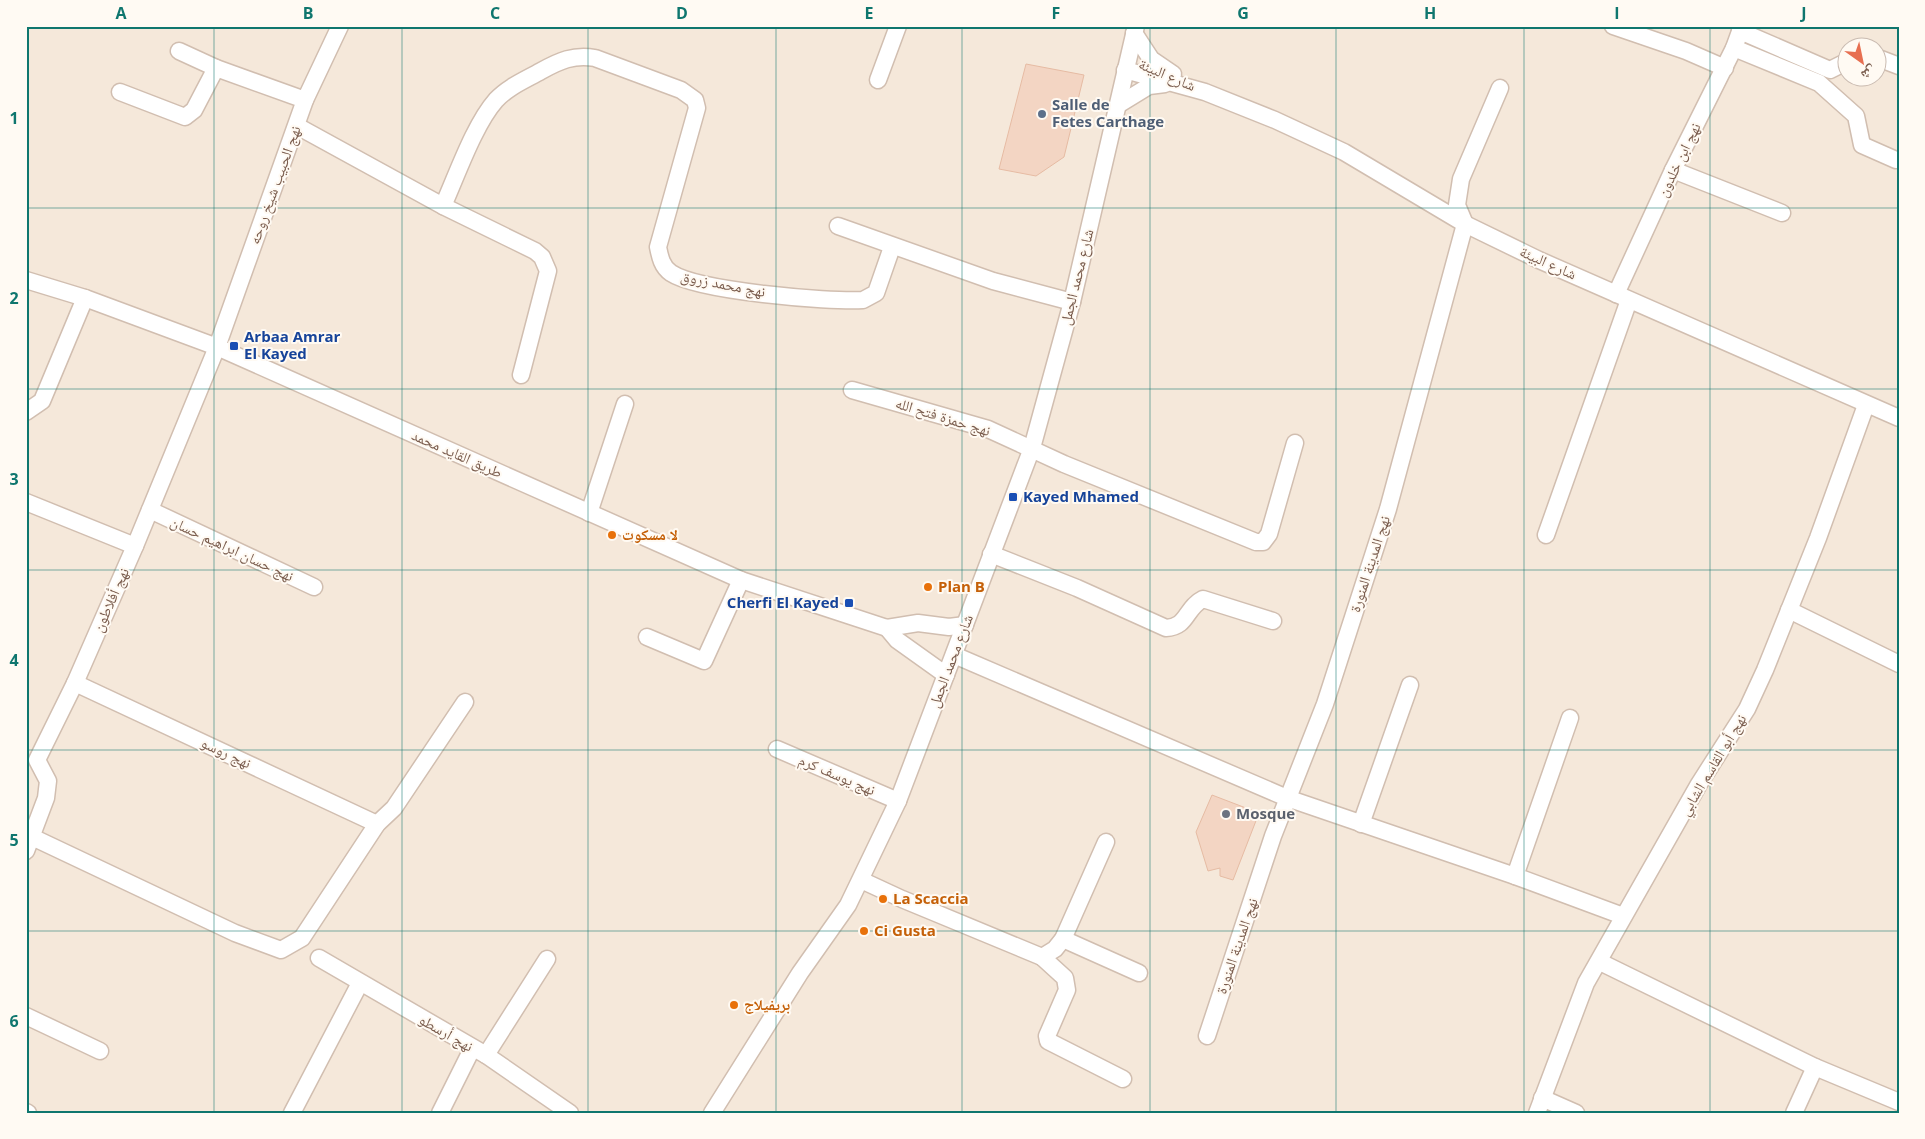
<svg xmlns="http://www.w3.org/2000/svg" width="1925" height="1139" viewBox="0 0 1925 1139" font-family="'Open Sans','Noto Naskh Arabic',sans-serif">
	<rect width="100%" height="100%" fill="#fdf6ec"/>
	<path fill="#f5e8da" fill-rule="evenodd" d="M26 26H1899V1113H26ZM1848 48H1878V78H1848Z"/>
	<g fill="#f3d5c3" stroke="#e6bba3">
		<polygon points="1026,64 1084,75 1064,157 1036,176 999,169"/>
		<polygon points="1212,795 1259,813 1233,880 1220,876 1220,868 1208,871 1196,832"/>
	</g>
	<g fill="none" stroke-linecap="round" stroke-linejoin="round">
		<defs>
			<g id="minor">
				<polyline points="1613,26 1686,51 1725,68"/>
				<polyline points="1740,31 1830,70 1848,61"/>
				<polyline points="1134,33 1151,59 1173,74"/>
				<polyline points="1734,48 1819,83 1856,116 1862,145 1896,160"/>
				<polyline points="179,51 216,68 305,100"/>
				<polyline points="1878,58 1899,66"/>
				<polyline points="1125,70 1205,92 1275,120 1344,152 1465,224 1539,260 1899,418"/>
				<polyline points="878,80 898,26"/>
				<polyline points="120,92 185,117 194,110 216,68"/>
				<polyline points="1118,105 1149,86 1165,84"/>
				<polyline points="297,126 443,206 535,251 542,257 548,271 521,375"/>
				<polyline points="1673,170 1782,213"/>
				<path d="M443 206C457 175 474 125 496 100 508 87 525 80 541 71 559 61 574 54 595 58L681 90 695 100 697 108 658 247C660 257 662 267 671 273 698 291 827 302 863 300L876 293 892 247"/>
				<polyline points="838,226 993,281 1072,302"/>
				<polyline points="26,280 85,298 217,347 741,580 887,628 918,623 949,627 965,625"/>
				<polyline points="1616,294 1673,170 1734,48 1742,26"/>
				<polyline points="852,390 988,429 1064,464 1256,542 1263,542 1269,534 1295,443"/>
				<polyline points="26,412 42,401 85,298"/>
				<polyline points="26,502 135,546"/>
				<polyline points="150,510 314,587"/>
				<polyline points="589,513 625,404"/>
				<polyline points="1546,535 1629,300"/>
				<path d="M991 554 1077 588 1166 628C1188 627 1185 608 1203 599L1273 621"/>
				<polyline points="1789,610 1899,664"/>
				<polyline points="887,628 897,640 946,675"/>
				<polyline points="647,637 704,661 741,580"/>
				<polyline points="954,655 1287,798 1515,876 1623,916"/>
				<polyline points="75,683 377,824"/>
				<polyline points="777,749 898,801"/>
				<polyline points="1361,824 1410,685"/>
				<polyline points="32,837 235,933 281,950 302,938 377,824 394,808 465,702"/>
				<polyline points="26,851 46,798 48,781 37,760 75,683 135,546 217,347 305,100 340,26"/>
				<polyline points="1515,876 1570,718"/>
				<polyline points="861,880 902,899 1042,957 1055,949 1063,939 1106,842"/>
				<polyline points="1063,939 1139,973"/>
				<polyline points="1042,957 1065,978 1067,990 1047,1036 1048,1041 1123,1079"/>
				<polyline points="319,958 486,1055 570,1113"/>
				<polyline points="1600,962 1815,1067 1899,1102"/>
				<polyline points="26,1016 100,1051"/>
				<polyline points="1207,1036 1273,836 1325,704 1388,509 1465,224 1457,205 1461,179 1500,88"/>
				<polyline points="486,1055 547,959"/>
				<polyline points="1542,1098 1576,1113"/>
				<polyline points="26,1112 28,1113"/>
				<polyline points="292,1113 360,983"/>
				<polyline points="440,1113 472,1049"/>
				<polyline points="712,1113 800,973 848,905 898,801 1032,448 1072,302 1136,26"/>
				<polyline points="1537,1113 1586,983 1699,784 1747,709 1765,670 1818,538 1866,405"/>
				<polyline points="1794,1113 1815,1067"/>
			</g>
		</defs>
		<use href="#minor" stroke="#d1beb0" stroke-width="19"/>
		<use href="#minor" stroke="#fff" stroke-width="16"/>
	</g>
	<path fill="none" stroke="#0f766e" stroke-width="1" stroke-opacity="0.55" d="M214 26V1113M402 26V1113M588 26V1113M776 26V1113M962 26V1113M1150 26V1113M1336 26V1113M1524 26V1113M1710 26V1113M26 208H1899M26 389H1899M26 570H1899M26 750H1899M26 931H1899"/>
	<circle fill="#5c6f8a" stroke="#fffaf3" stroke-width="2" cx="1042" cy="114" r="5"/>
	<g fill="#1a4fb4" stroke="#fffaf3" stroke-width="2">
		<rect x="229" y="341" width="10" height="10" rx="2.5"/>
		<rect x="1008" y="492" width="10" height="10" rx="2.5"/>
		<rect x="844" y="598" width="10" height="10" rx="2.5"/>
	</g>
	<g fill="#e8710a" stroke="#fffaf3" stroke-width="2">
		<circle cx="612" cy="535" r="5"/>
		<circle cx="928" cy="587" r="5"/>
		<circle cx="883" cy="899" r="5"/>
		<circle cx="864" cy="931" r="5"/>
		<circle cx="734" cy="1005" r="5"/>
	</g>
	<circle fill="#6b7280" stroke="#fffaf3" stroke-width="2" cx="1226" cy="814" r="5"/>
	<g text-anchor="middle" stroke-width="4" stroke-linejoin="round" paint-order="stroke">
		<g font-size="15" fill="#7a5c4d" stroke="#fffaf3">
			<text transform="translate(1167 75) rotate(23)" y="5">شارع البيئة</text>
			<text transform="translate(1679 160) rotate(-64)" y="5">نهج ابن خلدون</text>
			<text transform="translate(275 185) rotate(-70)" y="5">نهج الحبيب شيخ روحه</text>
			<text transform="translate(1548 263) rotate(24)" y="5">شارع البيئة</text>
			<text transform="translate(1077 277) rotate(-76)" y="5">شارع محمد الجمل</text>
			<text transform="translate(723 284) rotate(11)" y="5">نهج محمد زروق</text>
			<text transform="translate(943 417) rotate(17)" y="5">نهج حمزة فتح الله</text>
			<text transform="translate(457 454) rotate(24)" y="5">طريق القايد محمد</text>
			<text transform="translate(232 549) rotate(25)" y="5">نهج حسان ابراهيم حسان</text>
			<text transform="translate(1370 564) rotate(-72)" y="5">نهج المدينة المنورة</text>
			<text transform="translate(111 600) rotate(-66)" y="5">نهج أفلاطون</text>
			<text transform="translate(951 661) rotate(-69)" y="5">شارع محمد الجمل</text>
			<text transform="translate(226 753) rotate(25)" y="5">نهج روسو</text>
			<text transform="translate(1713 765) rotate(-59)" y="5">نهج أبو القاسم الشابي</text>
			<text transform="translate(837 775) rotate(23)" y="5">نهج يوسف كرم</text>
			<text transform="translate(1237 946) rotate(-71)" y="5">نهج المدينة المنورة</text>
			<text transform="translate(446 1033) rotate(30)" y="5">نهج أرسطو</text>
		</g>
		<g font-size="15" font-weight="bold" fill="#4e5e75" stroke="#fffaf3" text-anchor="start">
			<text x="1052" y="110">Salle de<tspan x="1052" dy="17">Fetes Carthage</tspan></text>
		</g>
		<g font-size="15" font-weight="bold" fill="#164399" stroke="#fffaf3" text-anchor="start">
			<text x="244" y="342">Arbaa Amrar<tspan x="244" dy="17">El Kayed</tspan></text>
			<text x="1023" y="502">Kayed Mhamed</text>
			<text x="839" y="608" text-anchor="end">Cherfi El Kayed</text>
		</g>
		<g font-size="15" font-weight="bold" fill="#c56008" stroke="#fffaf3" text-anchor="start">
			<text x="622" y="540">لا مسكوت</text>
			<text x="938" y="592">Plan B</text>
			<text x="893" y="904">La Scaccia</text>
			<text x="874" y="936">Ci Gusta</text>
			<text x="744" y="1010">بريفيلاج</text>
		</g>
		<g font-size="15" font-weight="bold" fill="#5b616d" stroke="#fffaf3" text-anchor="start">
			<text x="1236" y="819">Mosque</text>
		</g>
	</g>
	<rect width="1925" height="1139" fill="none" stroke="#fffaf3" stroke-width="55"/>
	<g transform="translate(1862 62) rotate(147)"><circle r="24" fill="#fffaf3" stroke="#cabbb1"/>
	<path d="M0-4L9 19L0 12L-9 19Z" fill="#e76f51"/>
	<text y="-8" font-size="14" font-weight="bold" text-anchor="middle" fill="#7a5c4d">ش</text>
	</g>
	<rect x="28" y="28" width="1870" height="1084" fill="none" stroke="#0f766e" stroke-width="2"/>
	<g font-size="16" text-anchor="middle" font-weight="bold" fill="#0f766e">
		<text x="121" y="19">A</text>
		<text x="308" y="19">B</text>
		<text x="495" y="19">C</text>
		<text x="682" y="19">D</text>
		<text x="869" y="19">E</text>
		<text x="1056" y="19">F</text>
		<text x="1243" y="19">G</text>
		<text x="1430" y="19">H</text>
		<text x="1617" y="19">I</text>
		<text x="1804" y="19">J</text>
		<text x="14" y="124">1</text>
		<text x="14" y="304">2</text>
		<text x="14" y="485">3</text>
		<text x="14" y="666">4</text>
		<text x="14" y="846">5</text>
		<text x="14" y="1027">6</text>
	</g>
</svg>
